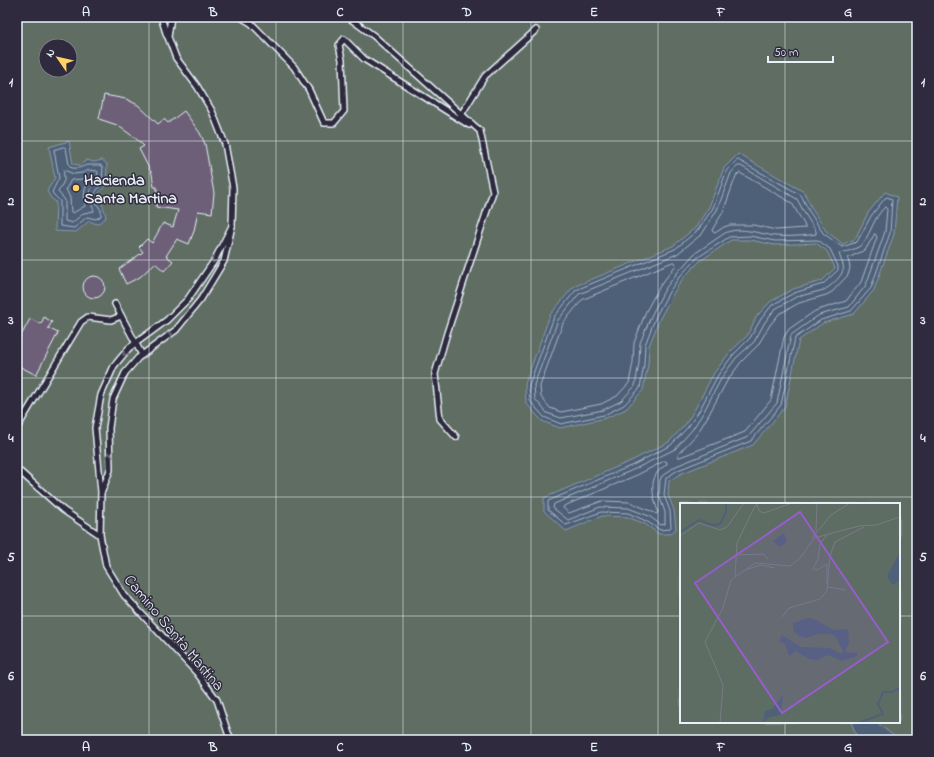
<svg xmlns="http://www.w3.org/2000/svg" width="934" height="757" viewBox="0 0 934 757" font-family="'Indie Flower',sans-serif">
	<rect width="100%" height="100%" fill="#2f2a3d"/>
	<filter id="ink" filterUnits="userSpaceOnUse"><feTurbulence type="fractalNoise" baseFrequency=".025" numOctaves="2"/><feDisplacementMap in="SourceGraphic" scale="8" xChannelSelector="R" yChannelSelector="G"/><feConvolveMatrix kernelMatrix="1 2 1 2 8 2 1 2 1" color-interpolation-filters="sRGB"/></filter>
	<g filter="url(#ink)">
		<path fill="#5e6d63" stroke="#a3afae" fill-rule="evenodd" d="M17 17H917V740H17ZM46 46H70V70H46ZM681 504H899V722H681Z"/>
		<g fill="#4e6178" stroke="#8c9bab">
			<path d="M69 141 73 164 80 165 87 160 94 162 102 160 107 164 106 185 99 193C100 204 105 207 106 218L97 224 89 221 76 232 55 231 56 202 51 198 47 191 55 178 49 147Z"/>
			<polygon points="738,154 804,192 812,209 826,231 843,244 855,239 868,213 885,192 897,197 894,234 874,290 854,314 823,323 799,340 785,407 753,445 680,474 669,481 668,495 674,510 676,529 670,534 659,534 645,524 628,517 602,516 566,531 544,511 544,498 631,461 669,442 685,425 695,409 714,373 730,352 747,336 757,316 770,302 793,289 822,281 835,268 827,251 816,243 775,245 750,240 731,240 700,261 683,278 673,294 660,318 649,346 648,364 643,390 626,409 606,418 560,428 542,421 526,403 525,384 550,315 573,287 673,246 696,227 709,207 724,168"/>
			<polygon points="851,722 876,722 899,740 858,740"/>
		</g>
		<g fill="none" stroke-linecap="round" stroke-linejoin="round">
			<g stroke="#aab7c5" stroke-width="1">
				<path d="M64 147 66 148 69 165 72 168C82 169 83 165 89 165 94 165 96 165 100 165L103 167 102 183 95 193 96 203 101 210V216L96 219 87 217 74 228 60 226V201L54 195 52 192 59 178 54 150Z"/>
				<polygon points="738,160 801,195 809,211 823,233 842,247 857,242 871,216 885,198 887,197 892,199 890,233 871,288 851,311 821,320 795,338 781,405 751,441 678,470 666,478 664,495 670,511 671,527 669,529 660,530 646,521 628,513 601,512 566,525 548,510 548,501 633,465 671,445 688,427 699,411 718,375 733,355 750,338 761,319 772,305 794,293 823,284 838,270 838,266 830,249 818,240 775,241 750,236 729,237 697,258 680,276 669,292 656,316 645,345 644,364 640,388 624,405 604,415 561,424 544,417 530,401 529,385 554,317 576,290 675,249 698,230 713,208 727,170"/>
				<path d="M738 166H741L797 199 805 214 816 231V234C806 236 786 237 775 236 760 234 740 226 725 233L694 254 677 273 665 289 652 314 640 343 639 363 635 386 621 401 603 410 561 418 547 413 535 399 534 385 558 320 579 294 677 254 702 234 717 210 731 173Z"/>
				<path d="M64 170 74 174 82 173 89 170 97 171 98 172C97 184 94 181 91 189 88 197 92 205 94 211L84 213 72 223 65 221V200L58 192 64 181Z"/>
				<polygon points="740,173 792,203 805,226 805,228 776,230 753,225 730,225 724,227 715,233 713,232 712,230 723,212 736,176"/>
				<path d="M88 178 90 180C83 189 84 195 85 206L73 213 71 212 70 198 66 189 71 180 82 179Z"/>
				<path d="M885 207 887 209 885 232 866 285 849 307 819 315 791 335 777 403 748 437 676 466 662 476 660 480 659 495 665 512V524L661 525 649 516 628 508 600 507 568 520 553 508 554 504 635 469 675 449 692 430 703 413 722 377 736 358 754 342 765 322 775 309 796 297 824 290C831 286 846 274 843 265 842 261 840 258 839 253 846 252 854 250 860 246 869 240 873 217 885 207Z"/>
				<polygon points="875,234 877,237 861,282 846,301 815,311 789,329 784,337 771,400 745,432 680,457 678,457 678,454 697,434 708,416 727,381 741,362 758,345 770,325 779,314 799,303 826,295 832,292 848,275 850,268 848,258 865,250"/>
				<polygon points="673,262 675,262 676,265 660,286 646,311 634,343 633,362 629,383 617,396 601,404 561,412 550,408 541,397 540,386 563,323 582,300"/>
				<path d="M665 461 667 462V464C664 467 659 469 657 473 649 484 654 500 658 511L657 514 630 502 602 501 569 513 563 508 564 506 637 475Z"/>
			</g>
		</g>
		<g fill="#6e5e78" stroke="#e8f1f8">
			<polygon points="104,95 126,99 138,105 158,124 164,119 168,123 184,111 200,133 205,144 214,193 212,213 198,211 194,231 189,244 177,239 166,256 173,261 164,271 155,263 140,277 126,284 119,269 143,252 139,247 147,239 152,243 163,223 173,227 178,210 156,207 157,187 154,187 152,174 139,149 144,146 134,137 117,125 99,119"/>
			<circle cx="94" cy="287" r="11"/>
			<polygon points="44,317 52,322 48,328 58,333 36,375 17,365 17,343 30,319 41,324"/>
		</g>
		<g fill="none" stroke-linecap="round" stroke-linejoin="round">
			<defs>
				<g id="lane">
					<polyline points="161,17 167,36"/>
					<polyline points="241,17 251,23 294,67 309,90 324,123 334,123 344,111 342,60 339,45 344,39 364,59 469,125"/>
					<polyline points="348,17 374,36 480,131 493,192 447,333 435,374 440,419 456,437"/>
					<polyline points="461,115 485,76 536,30"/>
					<polyline points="115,304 142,355"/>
					<polyline points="17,428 81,322 88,317 111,320 121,316"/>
					<polyline points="17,469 63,510 100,535"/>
					<polyline points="102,491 110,470 109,428 113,399 125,373 138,358 176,330 201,299 224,261 232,226 233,188 225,144 212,111 197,86 176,58 168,37 171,17"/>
					<polyline points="232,740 228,733 217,700 197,673 124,595 106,566 100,535 101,492 95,428 101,395 114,366 129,348 167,320 188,299 214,261 232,226"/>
				</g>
			</defs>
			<use href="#lane" stroke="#e8f1f8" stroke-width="8"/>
			<use href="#lane" stroke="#2f2a3d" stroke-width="5"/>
		</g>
		<defs><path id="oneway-chevron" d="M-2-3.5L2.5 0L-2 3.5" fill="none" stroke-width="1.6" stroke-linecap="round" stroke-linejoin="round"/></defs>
		<g stroke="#70707e">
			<use href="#oneway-chevron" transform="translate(214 260) rotate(121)"/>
			<use href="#oneway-chevron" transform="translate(170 335) rotate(-36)"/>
			<use href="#oneway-chevron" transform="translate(125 353) rotate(131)"/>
			<use href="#oneway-chevron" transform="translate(109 455) rotate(-92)"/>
		</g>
	</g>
	<path fill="none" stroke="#e8f1f8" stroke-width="1" stroke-opacity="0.55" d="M149 17V740M276 17V740M403 17V740M531 17V740M658 17V740M785 17V504M17 141H917M17 260H917M17 378H917M17 497H917M17 616H681M899 616H917M785 722V740"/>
	<circle fill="#ffd166" stroke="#2f2a3d" stroke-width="1.5" cx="76" cy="188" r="4"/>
	<g text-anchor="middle" stroke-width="3" stroke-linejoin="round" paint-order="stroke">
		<g font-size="16" font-weight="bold" fill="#e8f1f8" stroke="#2f2a3d" text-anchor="start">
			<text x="84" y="185">Hacienda<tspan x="84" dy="18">Santa Martina</tspan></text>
		</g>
		<g font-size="16" fill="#e8f1f8" stroke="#2f2a3d">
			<text transform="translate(175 632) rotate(50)" y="6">Camino Santa Martina</text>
		</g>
	</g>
	<g transform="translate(680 503)">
		<rect width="220" height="220" fill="#2f2a3d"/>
		<path d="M0 0H220V220H0Z" fill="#5e6d63"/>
		<path d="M104 30 107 39 100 44 93 38ZM220 49V77L213 82 208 75V71ZM128 115 134 116 154 127 168 126 169 139 165 149 177 150V153L162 158 148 152 137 157 129 156 116 148 109 153 105 141 99 138 102 132 121 144 150 145 161 151 163 148 155 133 150 131H138L126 135 119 133 113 127V120ZM103 192 101 212 90 214 83 219 85 208 92 206Z" fill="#4e6178"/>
		<path fill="none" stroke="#4e6178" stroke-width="2" d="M0 29 19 17 32 22 40 21 46 9V0M178 220 203 211 198 201 203 189H212L220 185"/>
		<path fill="none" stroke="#797a88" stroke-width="1" d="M77 2 79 8 84 10 112 0M136 29 137 0M0 33 19 20 40 27 47 24 64 0M132 35 151 12 170 0M57 52 83 51 88 56M110 63 121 54 134 35 179 23 196 22 220 14M66 67 80 62 95 65M55 73 57 40 75 3 79 0M147 81V61L137 67 133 66 138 56 140 41 147 32M148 84 166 87M102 114 109 105 140 96 147 88 150 53 155 39 184 24M40 220 43 182 25 139 43 105 51 77 75 60 110 63"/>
		<path fill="#965dcd" fill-opacity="0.15" stroke="#965dcd" stroke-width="2" d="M120 9 208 139 102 210 15 80Z"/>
		<rect width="220" height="220" fill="none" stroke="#e8f1f8" stroke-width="2"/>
	</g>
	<rect width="934" height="757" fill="none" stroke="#2f2a3d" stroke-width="44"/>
	<g transform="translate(58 58) rotate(304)"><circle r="19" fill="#2f2a3d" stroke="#797a88"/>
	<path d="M0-3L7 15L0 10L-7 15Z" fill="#ffd166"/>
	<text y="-6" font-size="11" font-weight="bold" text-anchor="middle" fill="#e8f1f8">N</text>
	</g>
	<path d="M768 56v6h65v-6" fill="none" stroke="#e8f1f8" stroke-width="2"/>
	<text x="774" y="56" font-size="12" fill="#e8f1f8" stroke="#2f2a3d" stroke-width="3" paint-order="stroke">50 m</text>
	<rect x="22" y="22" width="890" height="713" fill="none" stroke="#e8f1f8" stroke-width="1.5"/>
	<g font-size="13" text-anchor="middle" font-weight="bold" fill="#e8f1f8">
		<text x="86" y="16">A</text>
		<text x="213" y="16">B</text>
		<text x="340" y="16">C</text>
		<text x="467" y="16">D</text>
		<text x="594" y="16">E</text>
		<text x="721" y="16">F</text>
		<text x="848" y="16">G</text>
		<text x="11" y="86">1</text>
		<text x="923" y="86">1</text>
		<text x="11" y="205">2</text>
		<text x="923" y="205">2</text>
		<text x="11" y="324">3</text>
		<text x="923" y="324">3</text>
		<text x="11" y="442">4</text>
		<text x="923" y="442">4</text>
		<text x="11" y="561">5</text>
		<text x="923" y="561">5</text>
		<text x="11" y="680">6</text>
		<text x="923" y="680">6</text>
		<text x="86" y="751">A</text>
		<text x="213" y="751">B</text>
		<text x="340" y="751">C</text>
		<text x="467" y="751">D</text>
		<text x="594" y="751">E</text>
		<text x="721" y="751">F</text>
		<text x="848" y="751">G</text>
	</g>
</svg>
